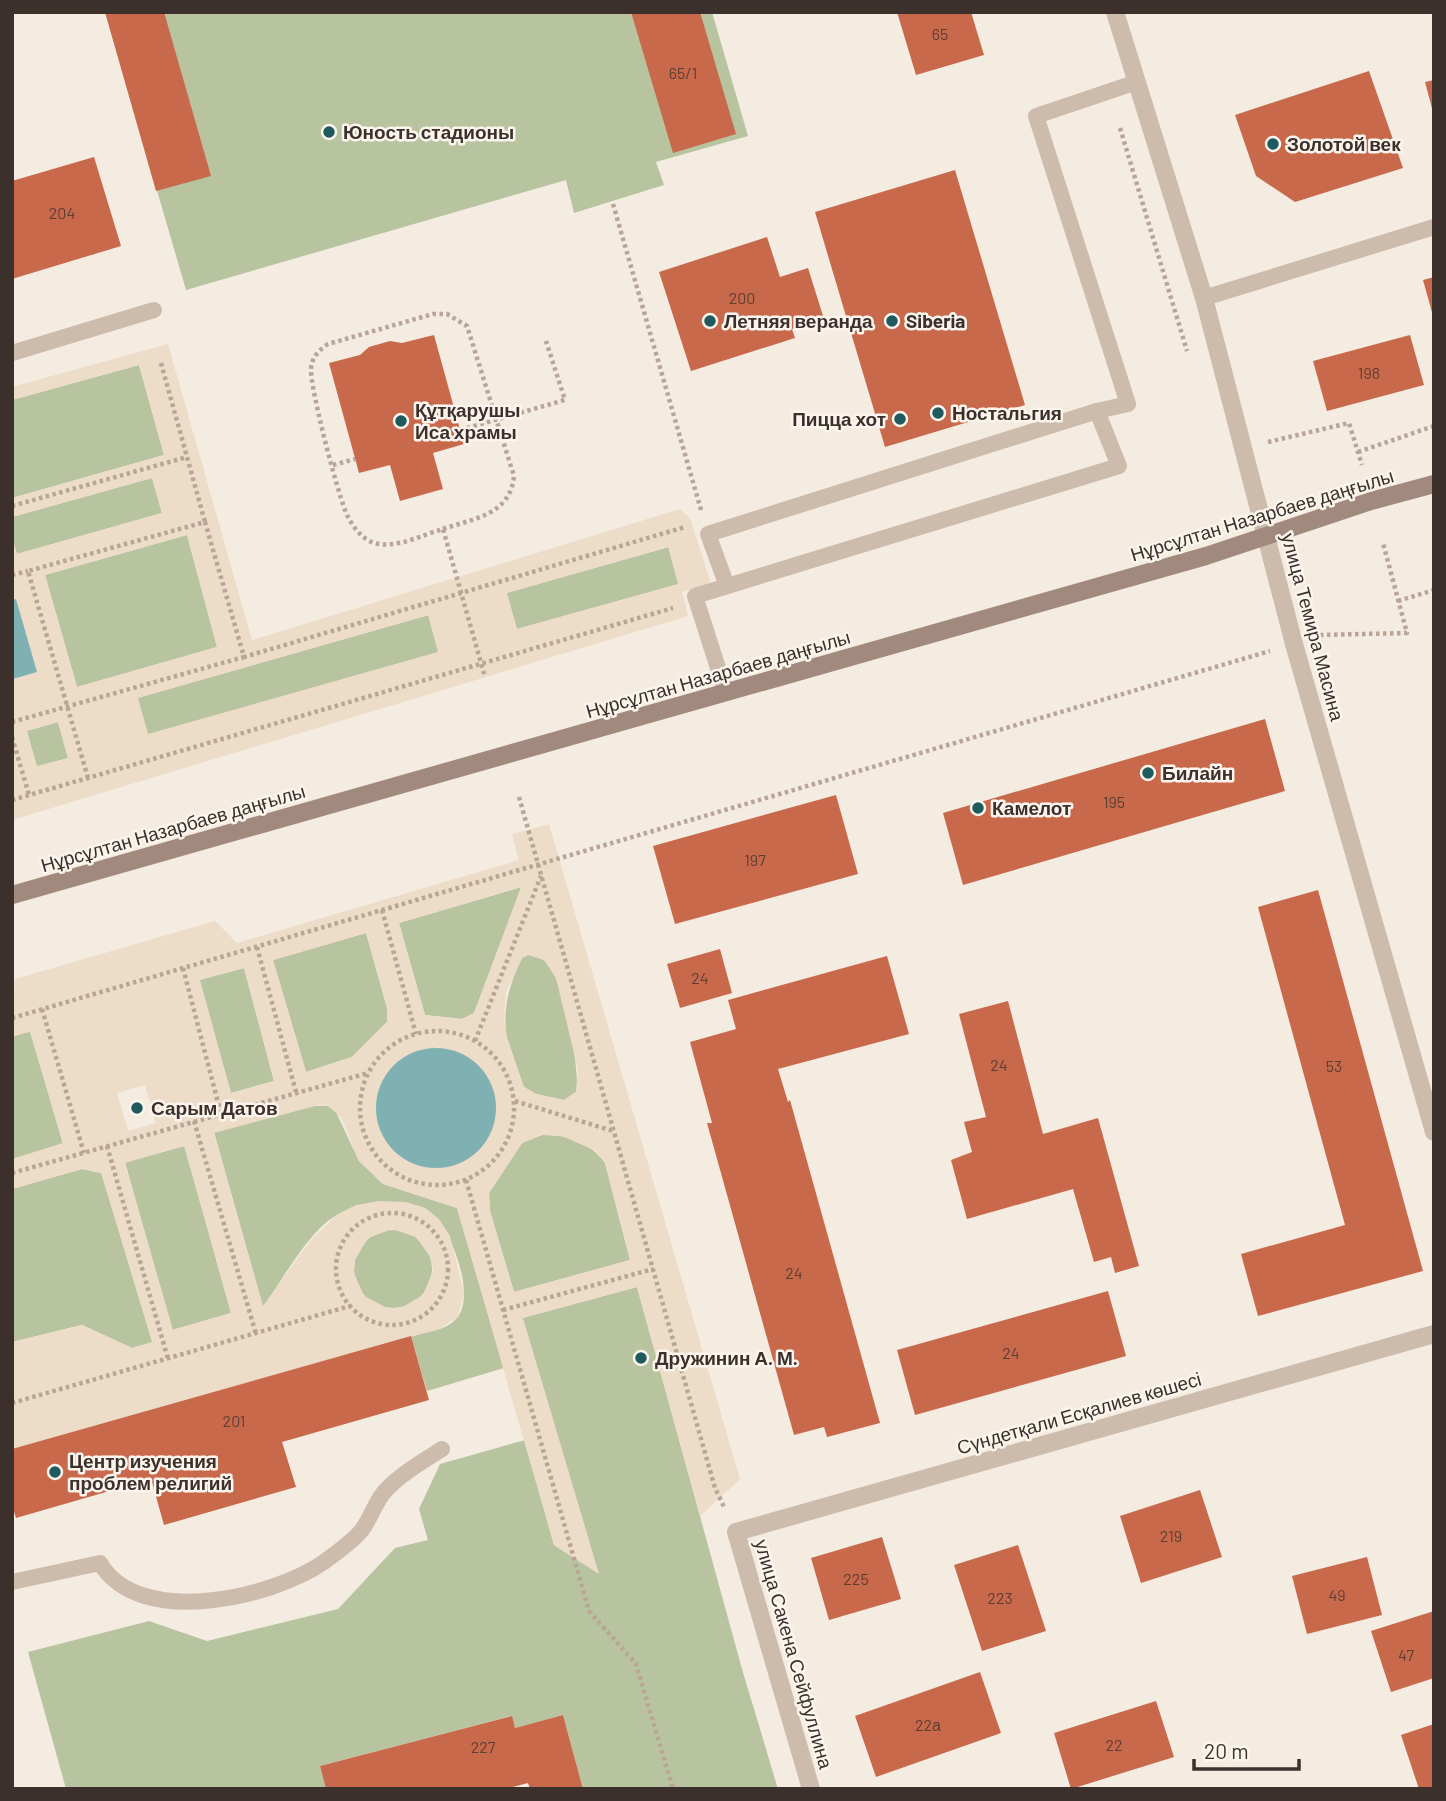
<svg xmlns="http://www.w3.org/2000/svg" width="1446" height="1801" viewBox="0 0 1446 1801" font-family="Barlow,sans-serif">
	<rect width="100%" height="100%" fill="#f4ebe1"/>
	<g fill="#b8c4a0">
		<polygon points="105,12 712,12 748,136 656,162 664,185 574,213 566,180 186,290"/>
		<polygon points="139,365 164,455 12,498 12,400"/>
		<polygon points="152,478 162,513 17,554 12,538 12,517"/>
		<polygon points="187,535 217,647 77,687 45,575"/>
		<polygon points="669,547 679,584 517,629 506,593"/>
		<polygon points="429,615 439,652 148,735 137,698"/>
		<polygon points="58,722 68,758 37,767 26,731"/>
		<polygon points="522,887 474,1013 462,1019 425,1015 399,923"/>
		<polygon points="366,933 387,1008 387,1022 352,1057 306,1072 273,960"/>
		<path d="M528 955C538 956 545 959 551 968 563 987 581 1071 576 1092L564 1100 536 1094 524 1087C500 1040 499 1004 522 958Z"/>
		<polygon points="244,968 274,1081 231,1093 199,980"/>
		<polygon points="30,1031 63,1144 12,1159 12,1037"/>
		<path d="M307 1106H328L335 1110 359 1161 383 1184 457 1208 504 1368 427 1391 411 1336C426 1332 445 1331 456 1319 478 1297 450 1223 426 1209 410 1199 354 1206 337 1215 309 1230 282 1281 263 1307L214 1132Z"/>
		<path d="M542 1135C566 1134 590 1142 605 1163L630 1260 514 1292 490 1211 489 1193 522 1143Z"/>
		<polygon points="185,1146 231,1313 172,1330 125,1162"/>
		<polygon points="82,1169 101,1173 105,1179 153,1342 132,1348 82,1325 12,1342 12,1189"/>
		<circle cx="393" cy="1269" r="39"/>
		<polygon points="637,1287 742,1669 778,1789 583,1789 563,1715 515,1728 511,1716 320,1766 326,1789 66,1789 28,1652 149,1621 207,1641 338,1609 395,1548 428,1540 419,1509 440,1464 525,1440 554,1545 598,1573 522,1318"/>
	</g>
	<g fill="#ecdcc8" fill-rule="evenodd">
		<path d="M168 344 252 640 680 509 690 518 711 584 682 592 688 616 12 820V677L37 672 15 599 12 600V538L17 554 162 513 152 478 12 517V498L164 455 139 365 12 400V387ZM187 535 217 647 77 687 45 575ZM668 547 678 584 517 629 507 593ZM428 615 438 652 148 734 138 698ZM58 722 68 758 37 766 27 731Z"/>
		<path d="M549 824 740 1479 700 1516 637 1287 523 1318 599 1574 554 1545 457 1208 383 1184 359 1161 341 1117 328 1106 319 1105 214 1133 263 1306 310 1241 338 1214 356 1205 379 1201 406 1202 425 1208 439 1219 450 1236 464 1293 458 1317 439 1329 12 1449V1342L82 1325 132 1348 152 1342 101 1173 82 1169 12 1189V1159L63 1143 30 1032 12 1036 15 979 215 921 237 943 519 860 512 834ZM521 887 474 1013 462 1019 425 1015 399 923ZM366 933 387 1008V1022L352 1057 306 1072 273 960ZM528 955 544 960 556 978 578 1070 576 1092 564 1100 536 1094 524 1087 507 1037 504 1020 506 992 522 958ZM244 968 274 1081 231 1093 200 980ZM439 1047 458 1052 475 1062 496 1116 490 1135 478 1151 462 1162 443 1168 423 1167 378 1091 387 1073 401 1059ZM145 1085 156 1123 128 1131 117 1093ZM542 1135 562 1136 596 1151 605 1163 630 1260 514 1292 490 1211 489 1193 522 1143ZM184 1146 231 1313 173 1330 125 1163ZM392 1229 416 1237 431 1258 433 1271 423 1295 401 1308H387L364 1296 354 1273 355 1260 368 1238Z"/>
	</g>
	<g fill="#7fb0b2">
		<polygon points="16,599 37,672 13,679 12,600"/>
		<circle cx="436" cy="1108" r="60"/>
	</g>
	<g fill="#c8694b">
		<polygon points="105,12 164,12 211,176 156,191"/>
		<polygon points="631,12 700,12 736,134 673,153"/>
		<polygon points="897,12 971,12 984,55 916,75"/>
		<polygon points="1369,71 1403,168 1295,202 1256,176 1235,115"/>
		<polygon points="1434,80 1434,112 1433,112 1425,82"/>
		<polygon points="94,157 121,246 12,279 12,181"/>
		<polygon points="955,170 1025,405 885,447 815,212"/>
		<polygon points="767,237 780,277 808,268 824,319 792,329 795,338 691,371 659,272"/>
		<polygon points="1434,277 1434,315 1433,316 1423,280"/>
		<polygon points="434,335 464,444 433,453 443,489 400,501 390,465 359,473 329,363 360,355 369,347 390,341 402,343"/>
		<polygon points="1410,335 1424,385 1327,411 1313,361"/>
		<polygon points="1265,719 1285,791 963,885 943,813"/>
		<polygon points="836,795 858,874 675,924 653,846"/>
		<polygon points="1318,890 1423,1271 1258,1316 1241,1254 1345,1225 1258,907"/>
		<polygon points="720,949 732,993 680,1008 667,964"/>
		<polygon points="887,956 909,1034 778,1069 788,1102 790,1100 880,1423 827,1437 824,1427 794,1435 707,1123 712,1123 690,1042 736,1029 728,1000"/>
		<polygon points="1008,1001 1043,1134 1098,1118 1139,1266 1115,1273 1111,1257 1094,1262 1073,1189 967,1219 951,1160 972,1152 964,1122 986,1117 959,1014"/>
		<polygon points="1108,1291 1126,1356 915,1415 897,1350"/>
		<polygon points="411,1336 429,1400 282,1442 296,1487 164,1525 151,1479 16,1518 12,1505 12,1449"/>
		<polygon points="1200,1490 1222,1557 1141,1583 1120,1516"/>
		<polygon points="882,1537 901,1599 829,1620 811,1558"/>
		<polygon points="1018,1545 1046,1631 982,1651 954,1565"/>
		<polygon points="1367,1557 1382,1615 1307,1634 1292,1576"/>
		<polygon points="1434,1611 1434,1678 1391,1692 1371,1631"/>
		<polygon points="980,1672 1001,1733 876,1777 855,1716"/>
		<polygon points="1156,1701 1174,1757 1071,1789 1054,1733"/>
		<polygon points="563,1715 583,1789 530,1789 528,1783 505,1789 326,1789 320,1766 512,1716 515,1728"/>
		<polygon points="1434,1724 1434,1789 1419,1789 1401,1735"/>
	</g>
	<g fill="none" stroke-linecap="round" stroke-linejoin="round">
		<g stroke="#b9a596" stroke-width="4.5" stroke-dasharray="3.5 3.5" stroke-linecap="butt">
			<polyline points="1120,128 1187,351"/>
			<polyline points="613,204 701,510"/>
			<polyline points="161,363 187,457"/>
			<polyline points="460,430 565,400 546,341"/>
			<polyline points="1268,442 1349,423 1362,465"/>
			<polyline points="1358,452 1434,426"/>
			<polyline points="333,465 355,459"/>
			<polyline points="12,506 187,457 205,522"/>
			<path d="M443 529C475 518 510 515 514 476L467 326 447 314H433L328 344C318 351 312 357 311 369 310 388 339 500 348 517 354 528 362 539 374 543 396 549 422 535 443 529L485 677"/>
			<polyline points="12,575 28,571"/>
			<polyline points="1398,601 1434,590"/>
			<polyline points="1320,635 1407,633 1383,543"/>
			<polyline points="12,722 244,657"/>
			<polyline points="12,737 29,795"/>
			<polyline points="88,778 28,571 205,522 244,657 685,527"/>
			<polyline points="519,797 715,1488 725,1509"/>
			<polyline points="12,800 673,608"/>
			<polyline points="382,910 416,1034"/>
			<polyline points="257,947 296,1092"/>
			<polyline points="183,968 221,1114"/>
			<polyline points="42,1009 84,1153"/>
			<polyline points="12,1018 1270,651"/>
			<circle cx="437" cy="1108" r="77"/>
			<polyline points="475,1041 541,876"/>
			<polyline points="515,1101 613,1131"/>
			<polyline points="194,1121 256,1334"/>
			<polyline points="107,1146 168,1359"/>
			<polyline points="12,1173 368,1073"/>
			<polyline points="466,1180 589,1611 636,1664 673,1789"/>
			<circle cx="392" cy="1269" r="56"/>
			<polyline points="503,1310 653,1269"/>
			<polyline points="12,1403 350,1306"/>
		</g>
		<g stroke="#cdbbac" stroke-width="16">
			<polyline points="1204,298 1434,227"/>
			<polyline points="12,353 154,310"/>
			<polyline points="727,586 708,534 1097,411 1128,404 1036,116 1137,82"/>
			<polyline points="726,693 695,596 1119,466 1097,411"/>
			<path d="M12 1582 100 1563C139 1629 272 1598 324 1562 336 1553 352 1542 361 1531 371 1519 375 1501 386 1490 402 1473 422 1462 442 1449"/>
		</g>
		<g stroke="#cdbbac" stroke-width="18">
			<polyline points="1115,12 1204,298 1294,644 1434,1132"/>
			<polyline points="811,1789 736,1532 1434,1334"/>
		</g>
		<polyline stroke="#a18a7d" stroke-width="18" points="12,895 1206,556 1371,501 1434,484"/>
	</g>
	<g fill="#1f5a5e" stroke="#fbf5ee" stroke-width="2.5">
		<circle cx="329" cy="132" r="7"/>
		<circle cx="1273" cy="144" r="7"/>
		<circle cx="710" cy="321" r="7"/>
		<circle cx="892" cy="321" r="7"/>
		<circle cx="938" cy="413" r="7"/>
		<circle cx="900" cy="419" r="7"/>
		<circle cx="401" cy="421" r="7"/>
		<circle cx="1148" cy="773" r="7"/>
		<circle cx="978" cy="808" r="7"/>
		<circle cx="137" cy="1108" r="7"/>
		<circle cx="641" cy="1358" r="7"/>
		<circle cx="55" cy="1472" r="7"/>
	</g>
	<g text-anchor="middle" stroke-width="5" stroke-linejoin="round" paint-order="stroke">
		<g font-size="16" fill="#5e3e33">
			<text x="940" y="40">65</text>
			<text x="683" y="79">65/1</text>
			<text x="62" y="219">204</text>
			<text x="742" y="304">200</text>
			<text x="1369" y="379">198</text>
			<text x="1114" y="808">195</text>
			<text x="755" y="866">197</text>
			<text x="700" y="984">24</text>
			<text x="999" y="1071">24</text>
			<text x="1334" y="1072">53</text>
			<text x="794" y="1279">24</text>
			<text x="1011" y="1359">24</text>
			<text x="234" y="1427">201</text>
			<text x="1171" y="1542">219</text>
			<text x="856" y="1585">225</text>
			<text x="1337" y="1601">49</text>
			<text x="1000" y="1604">223</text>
			<text x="1406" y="1661">47</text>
			<text x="928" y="1731">22а</text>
			<text x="1114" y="1751">22</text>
			<text x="483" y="1753">227</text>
		</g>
		<g font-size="19" font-weight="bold" fill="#3b302b" stroke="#fbf5ee" text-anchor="start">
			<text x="343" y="139">Юность стадионы</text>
			<text x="1287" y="151">Золотой век</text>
			<text x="724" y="328">Летняя веранда</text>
			<text x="906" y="328">Siberia</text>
			<text x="415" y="417">Құтқарушы<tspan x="415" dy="22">Иса храмы</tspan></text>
			<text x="952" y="420">Ностальгия</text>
			<text x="886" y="426" text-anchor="end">Пицца хот</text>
			<text x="1162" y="780">Билайн</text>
			<text x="992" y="815">Камелот</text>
			<text x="151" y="1115">Сарым Датов</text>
			<text x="655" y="1365">Дружинин А. М.</text>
			<text x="69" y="1468">Центр изучения<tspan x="69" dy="22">проблем религий</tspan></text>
		</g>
		<g font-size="19" fill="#3b302b" stroke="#fbf5ee">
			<text transform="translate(1262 515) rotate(-17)" y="7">Нұрсұлтан Назарбаев даңғылы</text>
			<text transform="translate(1313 627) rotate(75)" y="7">улица Темира Масина</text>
			<text transform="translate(718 674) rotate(-16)" y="7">Нұрсұлтан Назарбаев даңғылы</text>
			<text transform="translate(173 828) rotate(-16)" y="7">Нұрсұлтан Назарбаев даңғылы</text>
			<text transform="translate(1079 1413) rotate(-16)" y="7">Сүндетқали Есқалиев көшесі</text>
			<text transform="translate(794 1654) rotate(74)" y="7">улица Сакена Сейфуллина</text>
		</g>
	</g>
	<rect width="1446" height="1801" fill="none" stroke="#3b302b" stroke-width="28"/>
	<path d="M1194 1759v10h105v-10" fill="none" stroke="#3b302b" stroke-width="3.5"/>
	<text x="1204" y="1759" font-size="21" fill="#3b302b" stroke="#fbf5ee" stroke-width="5" paint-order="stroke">20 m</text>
</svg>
